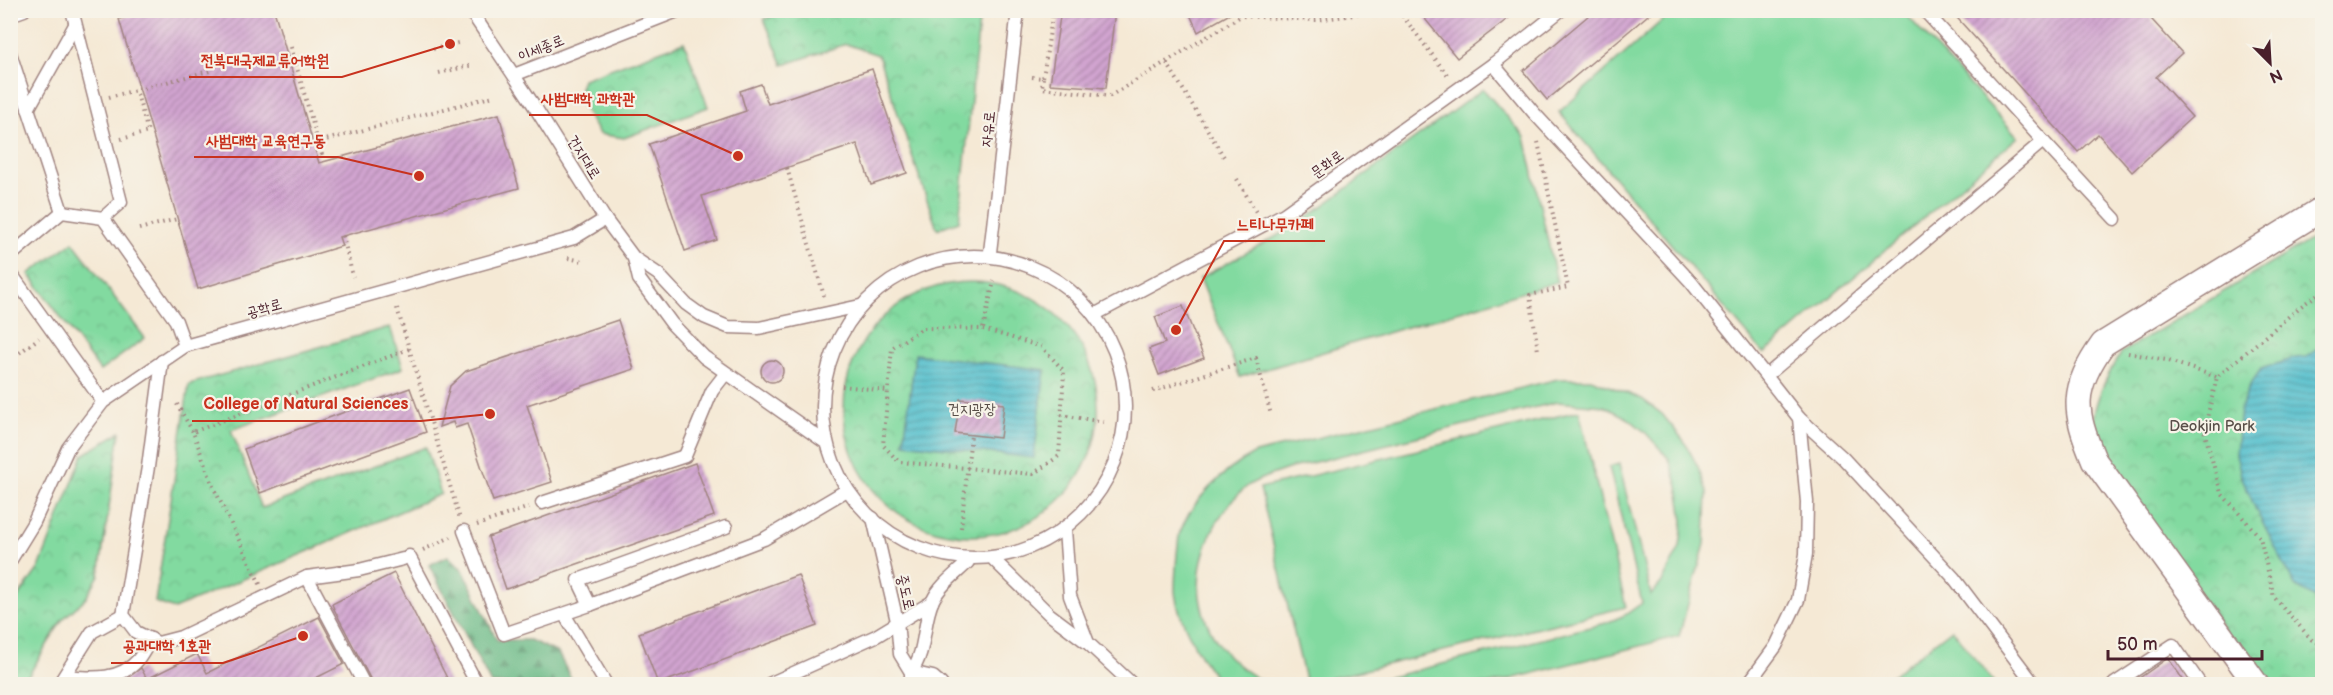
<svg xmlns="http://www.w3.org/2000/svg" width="2333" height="695" viewBox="0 0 2333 695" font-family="'Balsamiq Sans','Poor Story',sans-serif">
	<defs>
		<pattern id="forest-firs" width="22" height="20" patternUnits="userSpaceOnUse" patternTransform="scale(1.5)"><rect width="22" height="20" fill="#69ba86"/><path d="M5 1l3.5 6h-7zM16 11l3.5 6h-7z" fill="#58976e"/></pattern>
		<pattern id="park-crowns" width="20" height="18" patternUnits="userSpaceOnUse" patternTransform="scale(1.5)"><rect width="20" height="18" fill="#82daa0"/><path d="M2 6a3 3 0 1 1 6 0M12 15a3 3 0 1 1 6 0" fill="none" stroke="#72bb8a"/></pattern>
		<pattern id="water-rules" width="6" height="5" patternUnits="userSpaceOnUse" patternTransform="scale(1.5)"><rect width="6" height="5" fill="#54c0cd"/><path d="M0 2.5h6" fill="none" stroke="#489ba7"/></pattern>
		<pattern id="building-hatch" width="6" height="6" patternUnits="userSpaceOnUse" patternTransform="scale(1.5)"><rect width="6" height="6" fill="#d1a4d0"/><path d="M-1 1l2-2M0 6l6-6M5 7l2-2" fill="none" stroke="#ac85a9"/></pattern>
	</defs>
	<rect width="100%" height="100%" fill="#f7f3e8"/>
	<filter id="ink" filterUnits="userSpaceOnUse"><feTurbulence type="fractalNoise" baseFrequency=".0167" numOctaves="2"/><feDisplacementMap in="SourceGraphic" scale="12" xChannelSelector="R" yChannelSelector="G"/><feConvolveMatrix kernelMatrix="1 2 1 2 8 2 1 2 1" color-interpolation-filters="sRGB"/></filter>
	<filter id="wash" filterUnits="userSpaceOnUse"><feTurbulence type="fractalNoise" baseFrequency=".008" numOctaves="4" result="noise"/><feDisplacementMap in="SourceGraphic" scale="24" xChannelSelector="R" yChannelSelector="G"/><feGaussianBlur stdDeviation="1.35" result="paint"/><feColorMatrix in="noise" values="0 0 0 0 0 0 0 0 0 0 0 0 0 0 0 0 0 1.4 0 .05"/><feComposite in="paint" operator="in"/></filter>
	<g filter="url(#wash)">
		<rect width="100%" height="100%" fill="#f5e9d5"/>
		<g fill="#82daa0" stroke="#667c66" stroke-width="1.5">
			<polygon points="1674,10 1903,11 2018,137 1764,354 1559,112"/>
			<polygon points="1483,89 1525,137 1557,282 1240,377 1200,278 1295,226"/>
			<path d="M1558 379H1591L1642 399 1662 414 1684 441 1698 467 1707 492 1705 544 1679 636 1491 684H1362L1606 623 1625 615 1642 603 1609 467 1619 464 1651 595 1662 582 1680 547 1683 521 1678 486 1669 459 1645 432 1629 419 1604 406 1557 402 1291 468C1277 473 1262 477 1249 485 1233 497 1218 517 1210 536 1183 598 1209 654 1267 684H1222C1203 666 1177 618 1175 591 1175 579 1176 566 1177 554 1178 547 1178 538 1180 532 1194 497 1224 471 1255 453Z"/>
			<polygon points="1579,411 1626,607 1306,684 1260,488"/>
			<polygon points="1952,629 1995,684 1881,684"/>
		</g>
		<polygon fill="url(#forest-firs)" stroke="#5a6c58" stroke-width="1.5" points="448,556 463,570 497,640 530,640 558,653 574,684 491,684 429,565"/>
		<g fill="url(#park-crowns)" stroke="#667c66" stroke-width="1.5">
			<polygon points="786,10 980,11 959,221 937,229 878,55 846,44 783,65 764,19"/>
			<polygon points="684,42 708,107 624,138 599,134 577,97 583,79"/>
			<path d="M2322 233V684H2263L2105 465C2102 456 2096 447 2094 438 2088 409 2107 375 2122 352Z"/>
			<polygon points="73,242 145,338 100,371 29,274"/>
			<circle cx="971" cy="409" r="127"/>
			<polygon points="390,327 403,368 231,430 262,508 426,447 441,494 174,609 155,602 189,384"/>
			<polygon points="120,432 99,575 86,598 62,620 24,683 11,684 11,607 39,568 83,455"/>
		</g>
		<g fill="url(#water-rules)" stroke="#4f707c" stroke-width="1.5">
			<polygon points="2322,346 2322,602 2295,586 2256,510 2241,475 2236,454 2240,409 2250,385 2261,369 2295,358 2306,357"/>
			<polygon points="915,354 1045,370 1034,458 904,443"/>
		</g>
		<g id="blocks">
			<g fill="url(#building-hatch)">
				<polygon points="149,10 274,10 319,163 499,114 519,188 339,237 342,246 198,289 119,19"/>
				<polygon points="1061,10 1115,10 1106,88 1050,84"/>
				<polygon points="1188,10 1237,10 1198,32"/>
				<polygon points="1437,10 1519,10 1457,58 1425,19"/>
				<polygon points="1595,10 1654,10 1547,100 1523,71"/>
				<polygon points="1950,10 2143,10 2182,53 2156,77 2192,117 2132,172 2098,134 2078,152"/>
				<polygon points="872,69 907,173 871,185 857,144 702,196 717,240 685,251 649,144 746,111 740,91 761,84 768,104"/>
				<polygon points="1183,306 1204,358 1159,375 1149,349 1165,343 1155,317"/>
				<polygon points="618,320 634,369 527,405 552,482 493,501 467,424 455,428 453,422 439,427 450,386 466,371"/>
				<circle cx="772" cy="371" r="11"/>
				<polygon points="410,388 426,432 260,493 244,449"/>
				<polygon points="960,399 1004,404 1000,438 955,433"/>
				<polygon points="695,463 714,516 506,589 488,537"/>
				<polygon points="394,573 450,684 373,684 334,609 332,604"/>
				<polygon points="798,575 817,626 658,684 639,633"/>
				<polygon points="319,617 344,664 304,684 109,684 126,679 141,668 147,679 197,654 207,673"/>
				<polygon points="2168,658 2186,684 2131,684"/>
			</g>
		</g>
	</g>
	<g filter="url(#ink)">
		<use href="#blocks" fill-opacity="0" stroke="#a08480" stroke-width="1.5"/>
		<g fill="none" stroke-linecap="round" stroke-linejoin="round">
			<defs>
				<g id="lane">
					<polyline points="72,10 121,202 103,218"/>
					<polyline points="470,10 533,104 605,219 634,258 658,274 686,304 704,317 728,327 759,328 860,306"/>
					<polyline points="10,15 24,10"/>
					<polyline points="10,53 62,212"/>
					<polyline points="1493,64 1534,113 1691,282 1766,376"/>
					<polyline points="514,75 680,10"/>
					<polyline points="28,109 75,25"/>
					<polyline points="2043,141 2115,219"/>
					<polyline points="990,252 1018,10"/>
					<circle cx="974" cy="407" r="151"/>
					<polyline points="10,256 62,212 103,218 176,321 185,346"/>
					<polyline points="634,258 639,279 672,324 704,357 825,442"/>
					<polyline points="10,272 103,402"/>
					<polyline points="1094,315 1284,214 1493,64 1561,10"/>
					<polyline points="162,361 148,467 123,615 136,632 158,643 181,637 307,577 359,570 403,559"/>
					<polyline points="1799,418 1843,458 1954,578 2034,684"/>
					<polyline points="542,503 685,456 712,391 726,373"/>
					<polyline points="873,518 897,621 900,654 911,672 911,684"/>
					<polyline points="1065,530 1070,596 1088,643"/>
					<polyline points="464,531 504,634 590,605 764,539 847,490"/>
					<polyline points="409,556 477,684"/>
					<polyline points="994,560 1049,614 1089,644 1132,684"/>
					<polyline points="10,561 34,522 68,448 103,402 185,346 574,238 605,219"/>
					<polyline points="307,577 364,684"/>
					<polyline points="590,605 578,580 726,527"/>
					<polyline points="564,614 606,684"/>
					<path d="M911 672C927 651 922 623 933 600 940 585 956 574 968 562"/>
					<polyline points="911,672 933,677 941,684"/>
					<path d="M65 676C90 678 119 682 138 660 143 654 147 645 151 639"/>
					<polyline points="59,684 92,632 123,615"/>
					<polyline points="769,684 876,636 932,602"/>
					<polyline points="1748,684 1776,646 1798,600 1806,554 1807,502 1799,418 1766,376 2043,141 1924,10"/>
					<polyline points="2114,684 2173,645 2200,684"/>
				</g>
				<path id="street" d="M2256 684 2094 460C2073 410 2071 389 2103 344L2322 209"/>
			</defs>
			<use href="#lane" stroke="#a08480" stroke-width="15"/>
			<use href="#street" stroke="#a08480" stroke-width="27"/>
			<g stroke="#a08480" stroke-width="4" stroke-dasharray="1.5 4.5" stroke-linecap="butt">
				<polyline points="1044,10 1053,12"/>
				<polyline points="1399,11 1449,77"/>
				<polyline points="291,47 318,142 494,96"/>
				<polyline points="433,49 458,43"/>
				<polyline points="1167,63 1224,157"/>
				<polyline points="439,73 473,65"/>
				<polyline points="1032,77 1043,78 1053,10"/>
				<polyline points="1043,78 1042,88 1110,96 1241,16 1315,20 1355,15 1362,10"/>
				<polyline points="109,97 213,70"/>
				<polyline points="121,139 148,132 136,90"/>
				<polyline points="318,142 323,158"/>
				<polyline points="1538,142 1568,287 1530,295 1538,351"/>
				<polyline points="787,168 824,296"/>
				<polyline points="1237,179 1256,212"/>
				<polyline points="139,229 177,219"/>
				<polyline points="343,236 353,277"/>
				<polyline points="568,258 582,261"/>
				<polyline points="2322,291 2300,307 2217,377 2204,430 2221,493 2260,537 2274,597 2312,640 2322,644"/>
				<polyline points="397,308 460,519"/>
				<polyline points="983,329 1042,347 1064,371 1059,456 1033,474 899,462 883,445 892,348 923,328 983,329 994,281"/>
				<polyline points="2128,353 2166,360 2217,377"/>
				<polyline points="10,360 39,338"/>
				<polyline points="842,386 888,391"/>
				<polyline points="1153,391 1256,358 1271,415"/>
				<polyline points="177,404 193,432"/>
				<polyline points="1061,415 1104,422"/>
				<polyline points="477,525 529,507"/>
				<polyline points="961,528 971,435"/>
				<polyline points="423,550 451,537"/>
				<polyline points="260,584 213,486 193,432 409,349"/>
			</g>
			<use href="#lane" stroke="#fff" stroke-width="12"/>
			<use href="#street" stroke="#fff" stroke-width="24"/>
		</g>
	</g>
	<g text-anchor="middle" stroke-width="4.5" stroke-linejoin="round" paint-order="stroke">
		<g font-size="15" fill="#4a1f2b" stroke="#f7f3e8">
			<text transform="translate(541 48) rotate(-22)" y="5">이세종로</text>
			<text transform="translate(988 129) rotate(-84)" y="5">자유로</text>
			<text transform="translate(584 157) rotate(58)" y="5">건지대로</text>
			<text transform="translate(1327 164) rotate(-36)" y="5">문화로</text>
			<text transform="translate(264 308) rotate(-16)" y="5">공학로</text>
			<text transform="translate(906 592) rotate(77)" y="5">중도로</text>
		</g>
		<g font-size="15" fill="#584e48" stroke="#f7f3e8">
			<text x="972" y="414">건지광장</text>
			<text x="2212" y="431">Deokjin Park</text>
		</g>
	</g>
	<path fill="none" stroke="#c8321e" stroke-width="2" d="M450 44L342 77H189M738 156L647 115H529M419 176L338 157H194M1176 330L1224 241H1325M490 414L421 421H192M303 636L223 663H111"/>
	<g fill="#c8321e" stroke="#f7f3e8" stroke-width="2">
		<circle cx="450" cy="44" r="6"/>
		<circle cx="738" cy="156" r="6"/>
		<circle cx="419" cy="176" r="6"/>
		<circle cx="1176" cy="330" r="6"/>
		<circle cx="490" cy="414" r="6"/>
		<circle cx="303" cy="636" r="6"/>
	</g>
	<g font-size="16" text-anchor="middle" font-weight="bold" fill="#c8321e" stroke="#f7f3e8" stroke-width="4.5" stroke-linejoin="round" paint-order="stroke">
		<text x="265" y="66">전북대국제교류어학원</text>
		<text x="588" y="104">사범대학 과학관</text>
		<text x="266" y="146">사범대학 교육연구동</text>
		<text x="1275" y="230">느티나무카페</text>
		<text x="306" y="409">College of Natural Sciences</text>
		<text x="167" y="651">공과대학 1호관</text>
	</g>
	<rect width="2333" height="695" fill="none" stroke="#f7f3e8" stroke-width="36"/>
	<g transform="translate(2270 63) rotate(156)" stroke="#f7f3e8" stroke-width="4.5" paint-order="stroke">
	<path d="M0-4.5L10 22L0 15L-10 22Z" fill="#4a1f2b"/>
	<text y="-9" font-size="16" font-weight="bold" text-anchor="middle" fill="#4a1f2b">N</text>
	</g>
	<path d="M2108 650v9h154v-9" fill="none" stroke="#4a1f2b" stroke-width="3"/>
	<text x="2117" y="650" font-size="18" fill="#4a1f2b" stroke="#f7f3e8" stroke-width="4.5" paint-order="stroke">50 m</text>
</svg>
